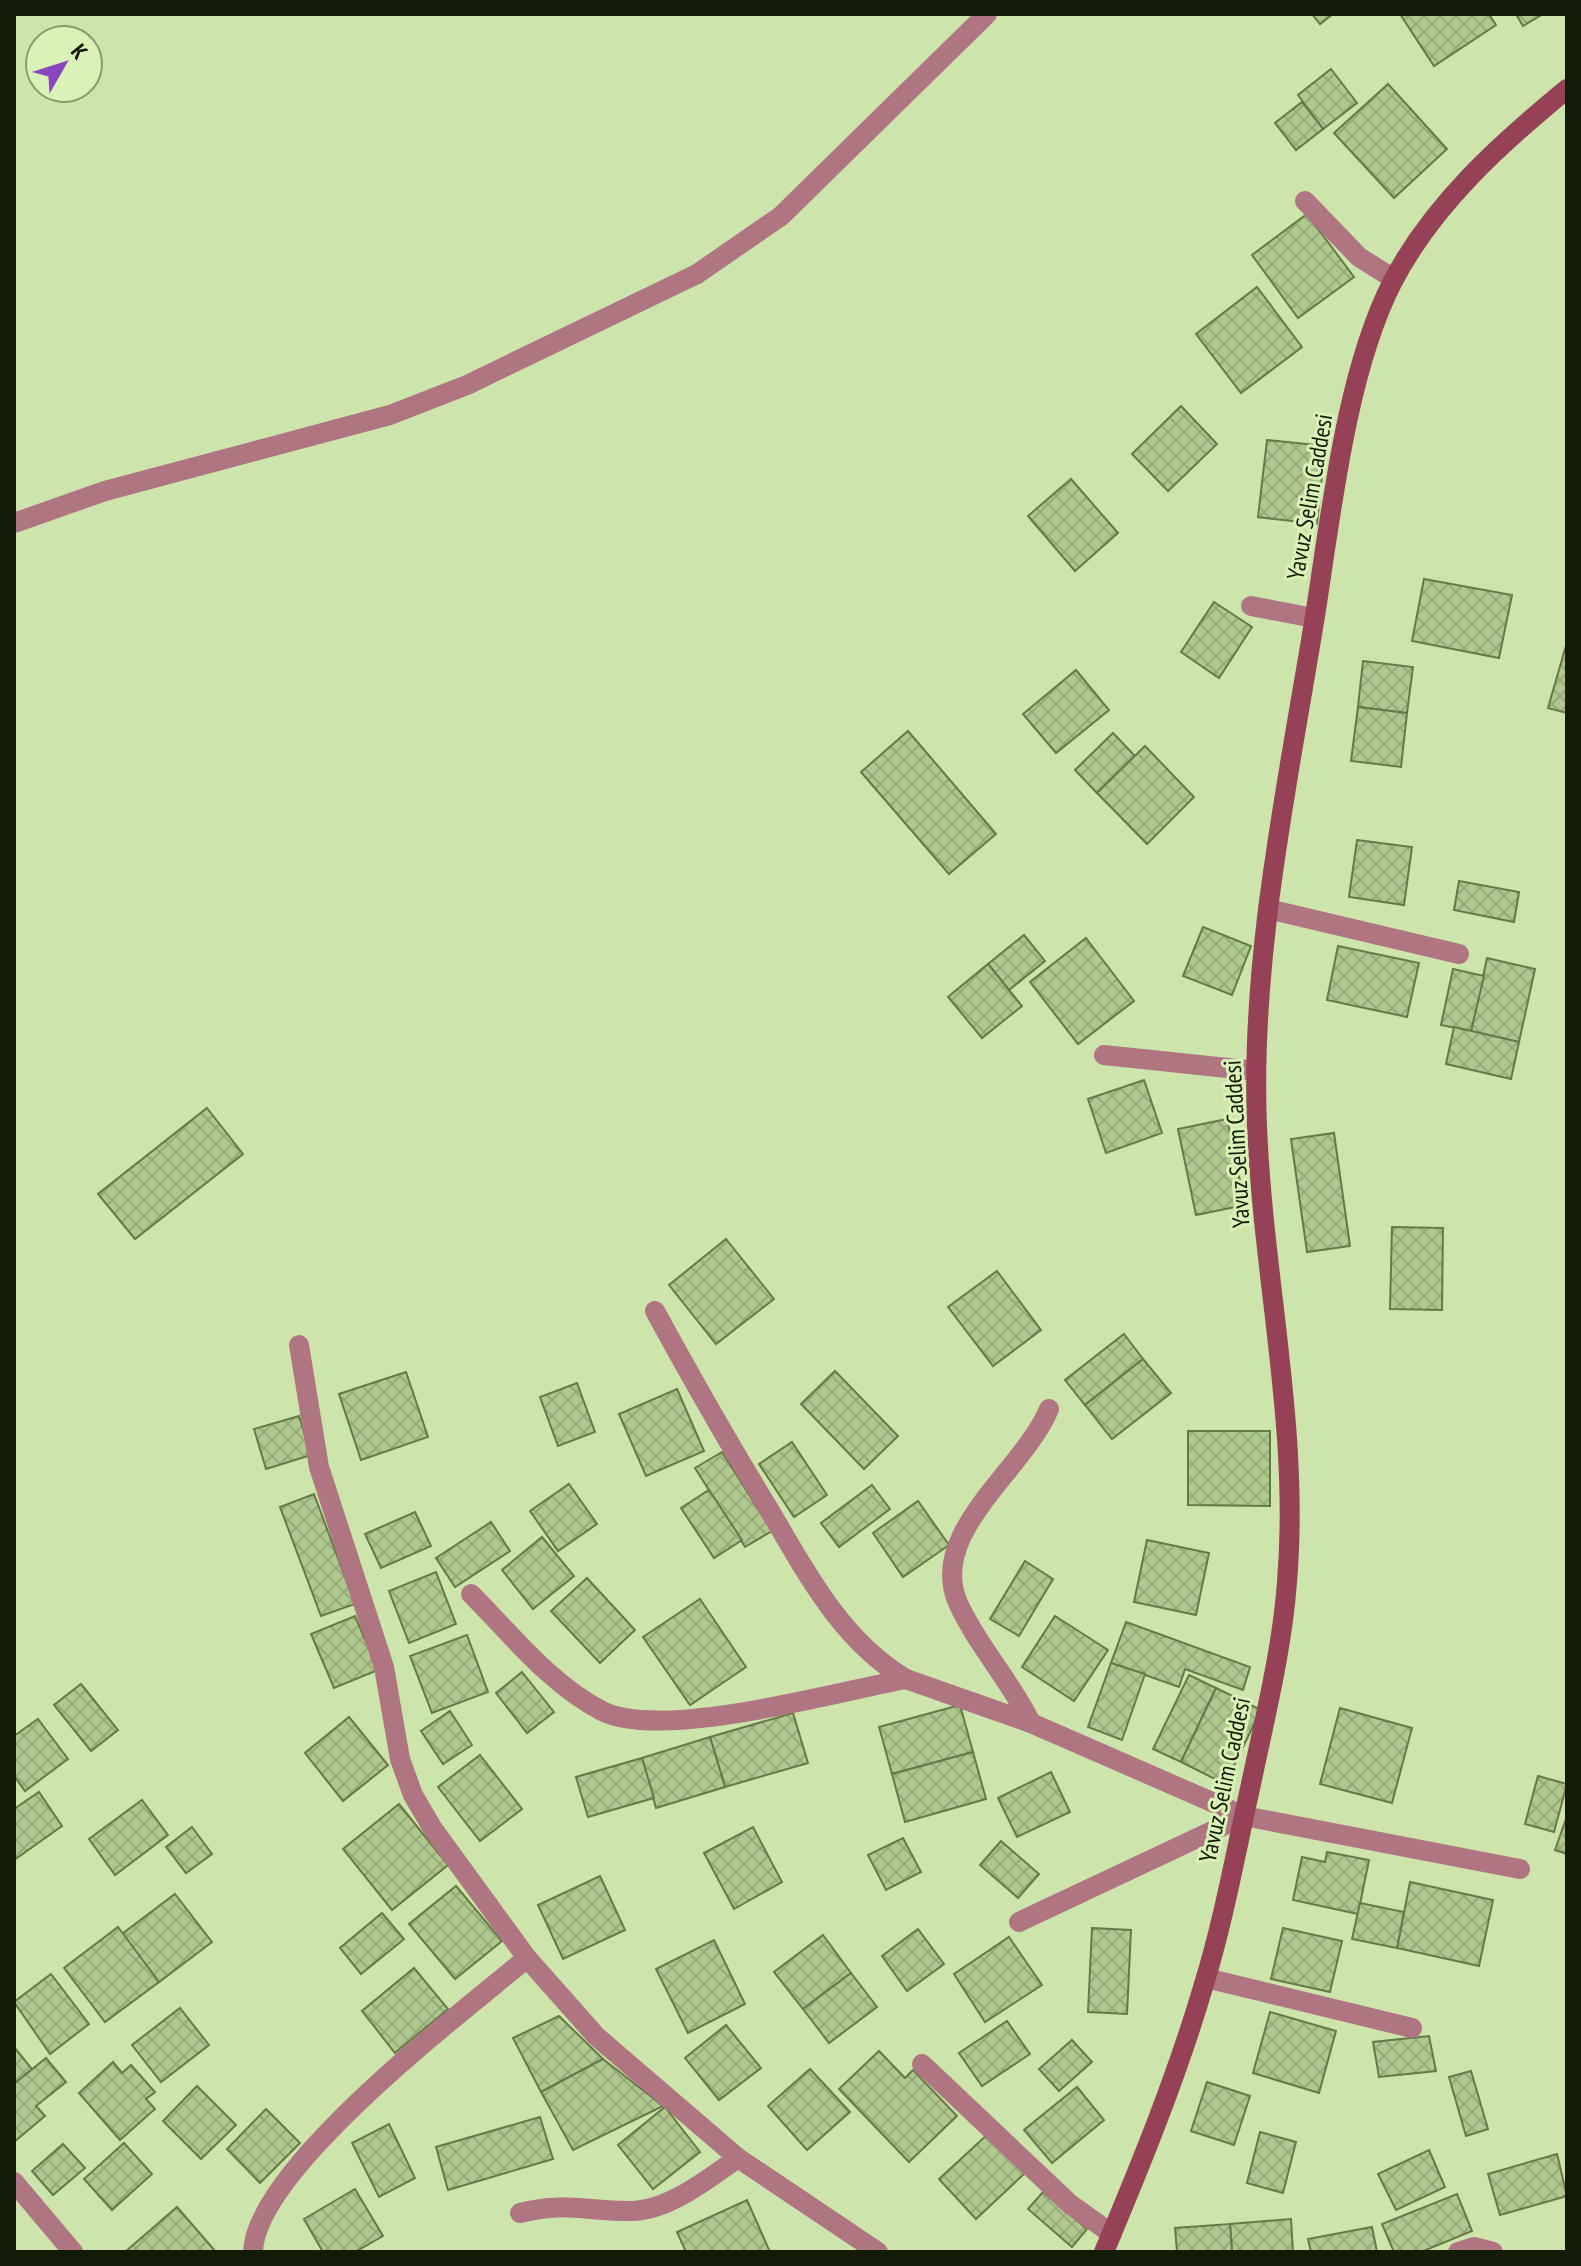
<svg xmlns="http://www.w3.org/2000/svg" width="1581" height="2266" viewBox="0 0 1581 2266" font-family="'PT Sans Narrow',sans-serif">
	<defs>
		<pattern id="building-cross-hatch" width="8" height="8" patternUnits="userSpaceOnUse" patternTransform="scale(2)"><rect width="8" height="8" fill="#b0c78f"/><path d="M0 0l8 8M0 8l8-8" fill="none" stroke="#96aa7a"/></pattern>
	</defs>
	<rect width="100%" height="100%" fill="#cde4ac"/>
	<g fill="url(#building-cross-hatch)" stroke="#667a46" stroke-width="2">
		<polygon points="1312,14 1333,14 1320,24"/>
		<polygon points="1400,14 1489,14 1496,25 1434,66"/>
		<polygon points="1516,14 1543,14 1523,26"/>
		<polygon points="1331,69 1357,103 1323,129 1298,95"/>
		<polygon points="1388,84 1447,149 1394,198 1334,133"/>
		<polygon points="1302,102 1323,129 1296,150 1275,123"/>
		<polygon points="1307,214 1354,277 1298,318 1252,255"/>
		<polygon points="1257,287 1302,347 1241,393 1196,334"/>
		<polygon points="1181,406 1217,444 1168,491 1132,454"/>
		<polygon points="1267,440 1325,446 1317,524 1258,517"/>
		<polygon points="1071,479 1118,533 1075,571 1028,516"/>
		<polygon points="1424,579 1512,595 1499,658 1412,641"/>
		<polygon points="1214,602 1252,627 1219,678 1181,652"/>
		<polygon points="1567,642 1567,713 1548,708"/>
		<polygon points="1363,661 1413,667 1407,713 1358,707"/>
		<polygon points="1076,670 1109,710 1056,753 1023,714"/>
		<polygon points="1358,707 1407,713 1401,767 1351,761"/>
		<polygon points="908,731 996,834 949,874 861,772"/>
		<polygon points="1113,733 1135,756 1097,793 1075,770"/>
		<polygon points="1145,746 1194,797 1147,844 1097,793"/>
		<polygon points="1357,840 1412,847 1404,905 1349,897"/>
		<polygon points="1459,881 1519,892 1514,922 1454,910"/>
		<polygon points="1203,927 1251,946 1232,995 1183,976"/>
		<polygon points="1024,935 1045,961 1009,990 988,964"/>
		<polygon points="1086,938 1134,1001 1078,1044 1030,982"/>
		<polygon points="1338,946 1419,963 1407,1017 1327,1000"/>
		<polygon points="1487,958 1535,969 1519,1042 1471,1031"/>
		<polygon points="988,964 1022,1006 982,1038 948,997"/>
		<polygon points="1453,969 1484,976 1471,1031 1441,1025"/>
		<polygon points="1454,1027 1519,1042 1511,1079 1446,1064"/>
		<polygon points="1144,1080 1162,1133 1106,1153 1088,1099"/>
		<polygon points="207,1108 243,1154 135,1239 98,1194"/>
		<polygon points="1227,1119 1245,1205 1196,1215 1178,1129"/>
		<polygon points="1334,1133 1350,1246 1307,1252 1291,1139"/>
		<polygon points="1392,1227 1443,1228 1442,1310 1390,1309"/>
		<polygon points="726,1239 774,1299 716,1344 669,1285"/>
		<polygon points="997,1271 1041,1330 993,1366 948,1307"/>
		<polygon points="1124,1334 1143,1359 1085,1405 1065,1380"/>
		<polygon points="1143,1359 1171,1393 1112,1439 1085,1405"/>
		<polygon points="835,1371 898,1436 864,1469 801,1404"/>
		<polygon points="406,1372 428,1437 361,1460 339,1394"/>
		<polygon points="577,1383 595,1432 558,1446 540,1397"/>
		<polygon points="677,1389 704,1451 646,1476 619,1414"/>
		<polygon points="299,1416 311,1455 266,1469 254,1429"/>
		<polygon points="1188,1431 1270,1431 1270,1506 1188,1505"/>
		<polygon points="792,1442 827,1495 794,1517 759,1464"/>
		<polygon points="722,1452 772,1531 745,1547 695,1468"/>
		<polygon points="569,1484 597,1524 558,1551 530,1511"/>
		<polygon points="872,1485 890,1509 839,1547 821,1523"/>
		<polygon points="709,1490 742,1540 714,1558 681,1508"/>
		<polygon points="314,1494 355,1604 321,1616 280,1507"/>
		<polygon points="918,1501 949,1545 903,1577 873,1533"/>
		<polygon points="415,1512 431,1546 381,1568 365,1534"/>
		<polygon points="491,1522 510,1551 455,1587 436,1558"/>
		<polygon points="542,1537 574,1576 533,1609 502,1570"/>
		<polygon points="1147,1540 1209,1553 1196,1615 1134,1602"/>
		<polygon points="1025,1561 1053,1579 1019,1636 990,1619"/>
		<polygon points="436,1572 456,1624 409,1643 389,1591"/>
		<polygon points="587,1578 635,1630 600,1663 551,1611"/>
		<polygon points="700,1599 746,1667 690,1705 643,1637"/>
		<polygon points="355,1616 378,1670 334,1688 311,1634"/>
		<polygon points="1055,1616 1108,1650 1074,1701 1022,1667"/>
		<polygon points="1126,1622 1250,1667 1243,1690 1185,1669 1179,1687 1111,1663"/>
		<polygon points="467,1635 488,1692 432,1713 410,1656"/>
		<polygon points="1111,1663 1145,1674 1122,1740 1088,1727"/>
		<polygon points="522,1672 554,1712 527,1733 496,1693"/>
		<polygon points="1189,1675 1216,1688 1181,1762 1153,1749"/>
		<polygon points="81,1684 118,1730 91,1751 54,1705"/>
		<polygon points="1216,1688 1261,1710 1225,1784 1181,1762"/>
		<polygon points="960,1705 973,1752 892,1774 879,1727"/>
		<polygon points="1340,1708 1412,1728 1392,1803 1320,1784"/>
		<polygon points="450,1711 472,1745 443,1764 421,1731"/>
		<polygon points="793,1713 808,1763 725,1787 710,1737"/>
		<polygon points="349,1717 388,1765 343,1801 305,1753"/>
		<polygon points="38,1719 68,1759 25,1791 14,1776 14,1736"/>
		<polygon points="710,1737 725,1787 656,1808 642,1758"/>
		<polygon points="973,1752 986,1799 905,1822 892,1774"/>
		<polygon points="480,1755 522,1809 480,1841 438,1787"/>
		<polygon points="642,1758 654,1798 588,1817 576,1777"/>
		<polygon points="1051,1772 1070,1812 1017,1837 998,1798"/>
		<polygon points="1538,1776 1567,1784 1554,1832 1525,1824"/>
		<polygon points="39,1792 62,1826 14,1860 14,1809"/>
		<polygon points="142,1800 168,1835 115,1875 89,1839"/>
		<polygon points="399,1804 448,1865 392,1910 343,1849"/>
		<polygon points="1567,1816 1567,1854 1555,1850"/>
		<polygon points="192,1827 212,1854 186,1873 166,1847"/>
		<polygon points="753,1827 782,1882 734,1909 704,1853"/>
		<polygon points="903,1838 921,1872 886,1890 868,1855"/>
		<polygon points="1001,1841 1039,1874 1018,1898 980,1865"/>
		<polygon points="1327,1852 1369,1860 1358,1914 1293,1900 1302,1857 1325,1862"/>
		<polygon points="600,1876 625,1930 563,1959 538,1905"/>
		<polygon points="1410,1882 1493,1900 1479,1966 1397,1948"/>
		<polygon points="456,1886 502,1941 455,1979 409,1924"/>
		<polygon points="175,1894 212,1942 159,1982 122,1934"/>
		<polygon points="1360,1903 1404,1912 1397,1948 1352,1939"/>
		<polygon points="382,1913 404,1939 361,1974 340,1948"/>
		<polygon points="118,1927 159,1982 105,2022 64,1968"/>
		<polygon points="1092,1928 1131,1930 1127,2014 1088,2012"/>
		<polygon points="1283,1928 1342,1941 1330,1992 1271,1979"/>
		<polygon points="918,1929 944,1964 907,1991 882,1956"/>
		<polygon points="823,1935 851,1973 803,2009 774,1972"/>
		<polygon points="1009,1937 1042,1985 985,2022 954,1974"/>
		<polygon points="714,1940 745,2004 688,2033 656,1969"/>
		<polygon points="414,1968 448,2009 395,2053 362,2011"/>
		<polygon points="851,1973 877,2007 829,2043 803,2009"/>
		<polygon points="51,1974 89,2024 50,2054 14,2002"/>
		<polygon points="180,2008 209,2045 161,2082 132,2045"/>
		<polygon points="1270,2012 1336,2031 1319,2093 1253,2073"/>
		<polygon points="559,2016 603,2059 541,2092 513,2038"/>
		<polygon points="1007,2021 1030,2054 982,2086 959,2053"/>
		<polygon points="726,2025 761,2068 719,2100 685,2058"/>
		<polygon points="1429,2036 1436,2071 1379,2077 1373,2042"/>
		<polygon points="1072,2040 1092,2062 1059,2091 1039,2069"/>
		<polygon points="14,2047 32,2069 14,2084"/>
		<polygon points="879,2051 905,2078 913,2070 957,2116 909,2162 839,2089"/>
		<polygon points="46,2058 66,2082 36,2106 45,2116 14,2142 14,2084"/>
		<polygon points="603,2059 663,2106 573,2150 541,2092"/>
		<polygon points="113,2062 122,2073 131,2065 155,2092 146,2099 155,2109 120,2140 79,2093"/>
		<polygon points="810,2069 850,2112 807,2150 768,2106"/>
		<polygon points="1471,2071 1488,2129 1466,2136 1449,2077"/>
		<polygon points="1207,2082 1250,2096 1234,2145 1191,2131"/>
		<polygon points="197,2086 236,2125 201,2159 163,2121"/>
		<polygon points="1077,2087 1104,2120 1052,2163 1024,2130"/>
		<polygon points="665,2107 700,2152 653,2189 618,2145"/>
		<polygon points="266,2109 300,2143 260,2183 227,2149"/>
		<polygon points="540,2117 553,2159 448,2190 436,2147"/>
		<polygon points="389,2124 415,2178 379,2197 352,2143"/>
		<polygon points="1260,2132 1296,2142 1283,2193 1247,2183"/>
		<polygon points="988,2134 1025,2173 976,2219 939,2179"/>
		<polygon points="124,2143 152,2174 112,2210 84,2179"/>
		<polygon points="63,2144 85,2168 53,2195 32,2171"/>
		<polygon points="1429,2150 1445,2187 1396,2210 1378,2174"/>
		<polygon points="1557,2154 1567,2196 1500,2215 1488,2174"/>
		<polygon points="355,2189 383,2236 355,2252 323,2252 304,2219"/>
		<polygon points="1043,2192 1087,2229 1072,2247 1028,2209"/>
		<polygon points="1457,2194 1472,2231 1421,2252 1394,2252 1382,2224"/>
		<polygon points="747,2200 770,2252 686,2252 677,2232"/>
		<polygon points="177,2207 216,2252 125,2252"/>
		<polygon points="1291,2219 1293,2252 1232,2252 1230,2224"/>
		<polygon points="1230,2224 1232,2252 1177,2252 1175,2228"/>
		<polygon points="1372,2227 1377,2252 1311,2252 1308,2239"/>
	</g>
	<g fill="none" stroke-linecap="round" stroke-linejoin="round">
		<g stroke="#af7581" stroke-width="20">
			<polyline points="1305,201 1359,257 1394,279"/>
			<polyline points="14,523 105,491 390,415 467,385 697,274 781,216 987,14"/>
			<polyline points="1251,606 1314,618"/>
			<polyline points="1268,909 1459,954"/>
			<polyline points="1104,1055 1256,1071"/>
			<path d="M655 1311C691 1377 728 1442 767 1506 805 1570 840 1640 906 1679L1031 1723 1244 1816 1520 1869"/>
			<polyline points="299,1345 319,1467 384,1667 400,1759 413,1795 433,1829 527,1958 596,2036 738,2158 878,2252"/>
			<path d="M471 1594C511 1634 551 1685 602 1711 662 1741 836 1692 906 1679"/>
			<path d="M1031 1723C1010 1680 977 1645 958 1603 927 1533 1024 1470 1049 1409"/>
			<polyline points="1019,1922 1244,1816"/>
			<polyline points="1206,1978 1412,2028"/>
			<polyline points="922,2064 1070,2204 1112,2234"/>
			<polyline points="14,2182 73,2252"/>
			<path d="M520 2213C566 2201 588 2212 632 2211 670 2210 709 2178 738 2158"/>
			<path d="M253 2252C255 2169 463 2012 527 1958"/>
			<polyline points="1458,2252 1474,2247 1493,2252"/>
		</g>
		<path stroke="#954257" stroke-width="20" d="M1104 2252C1141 2164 1177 2076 1204 1984 1224 1919 1236 1851 1251 1784 1265 1717 1282 1650 1287 1582 1300 1428 1263 1279 1257 1126 1250 956 1288 783 1315 616 1331 515 1346 373 1392 283 1432 205 1500 144 1567 89"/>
	</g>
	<g text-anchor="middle" stroke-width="6" stroke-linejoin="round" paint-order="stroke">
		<g font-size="24" fill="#131a05" stroke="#daf1b8">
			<text transform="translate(1310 497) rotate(-80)" y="8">Yavuz Selim Caddesi</text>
			<text transform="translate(1237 1144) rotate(-93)" y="8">Yavuz Selim Caddesi</text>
			<text transform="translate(1225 1780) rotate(-78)" y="8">Yavuz Selim Caddesi</text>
		</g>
	</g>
	<rect width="1581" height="2266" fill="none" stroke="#131a05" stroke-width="32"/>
	<g transform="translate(64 64) rotate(51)"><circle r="38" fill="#daf1b8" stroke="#8a9b70" stroke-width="2"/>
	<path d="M0-6L14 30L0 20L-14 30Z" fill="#8646bc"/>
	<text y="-12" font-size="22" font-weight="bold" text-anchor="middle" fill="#131a05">K</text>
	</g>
</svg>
